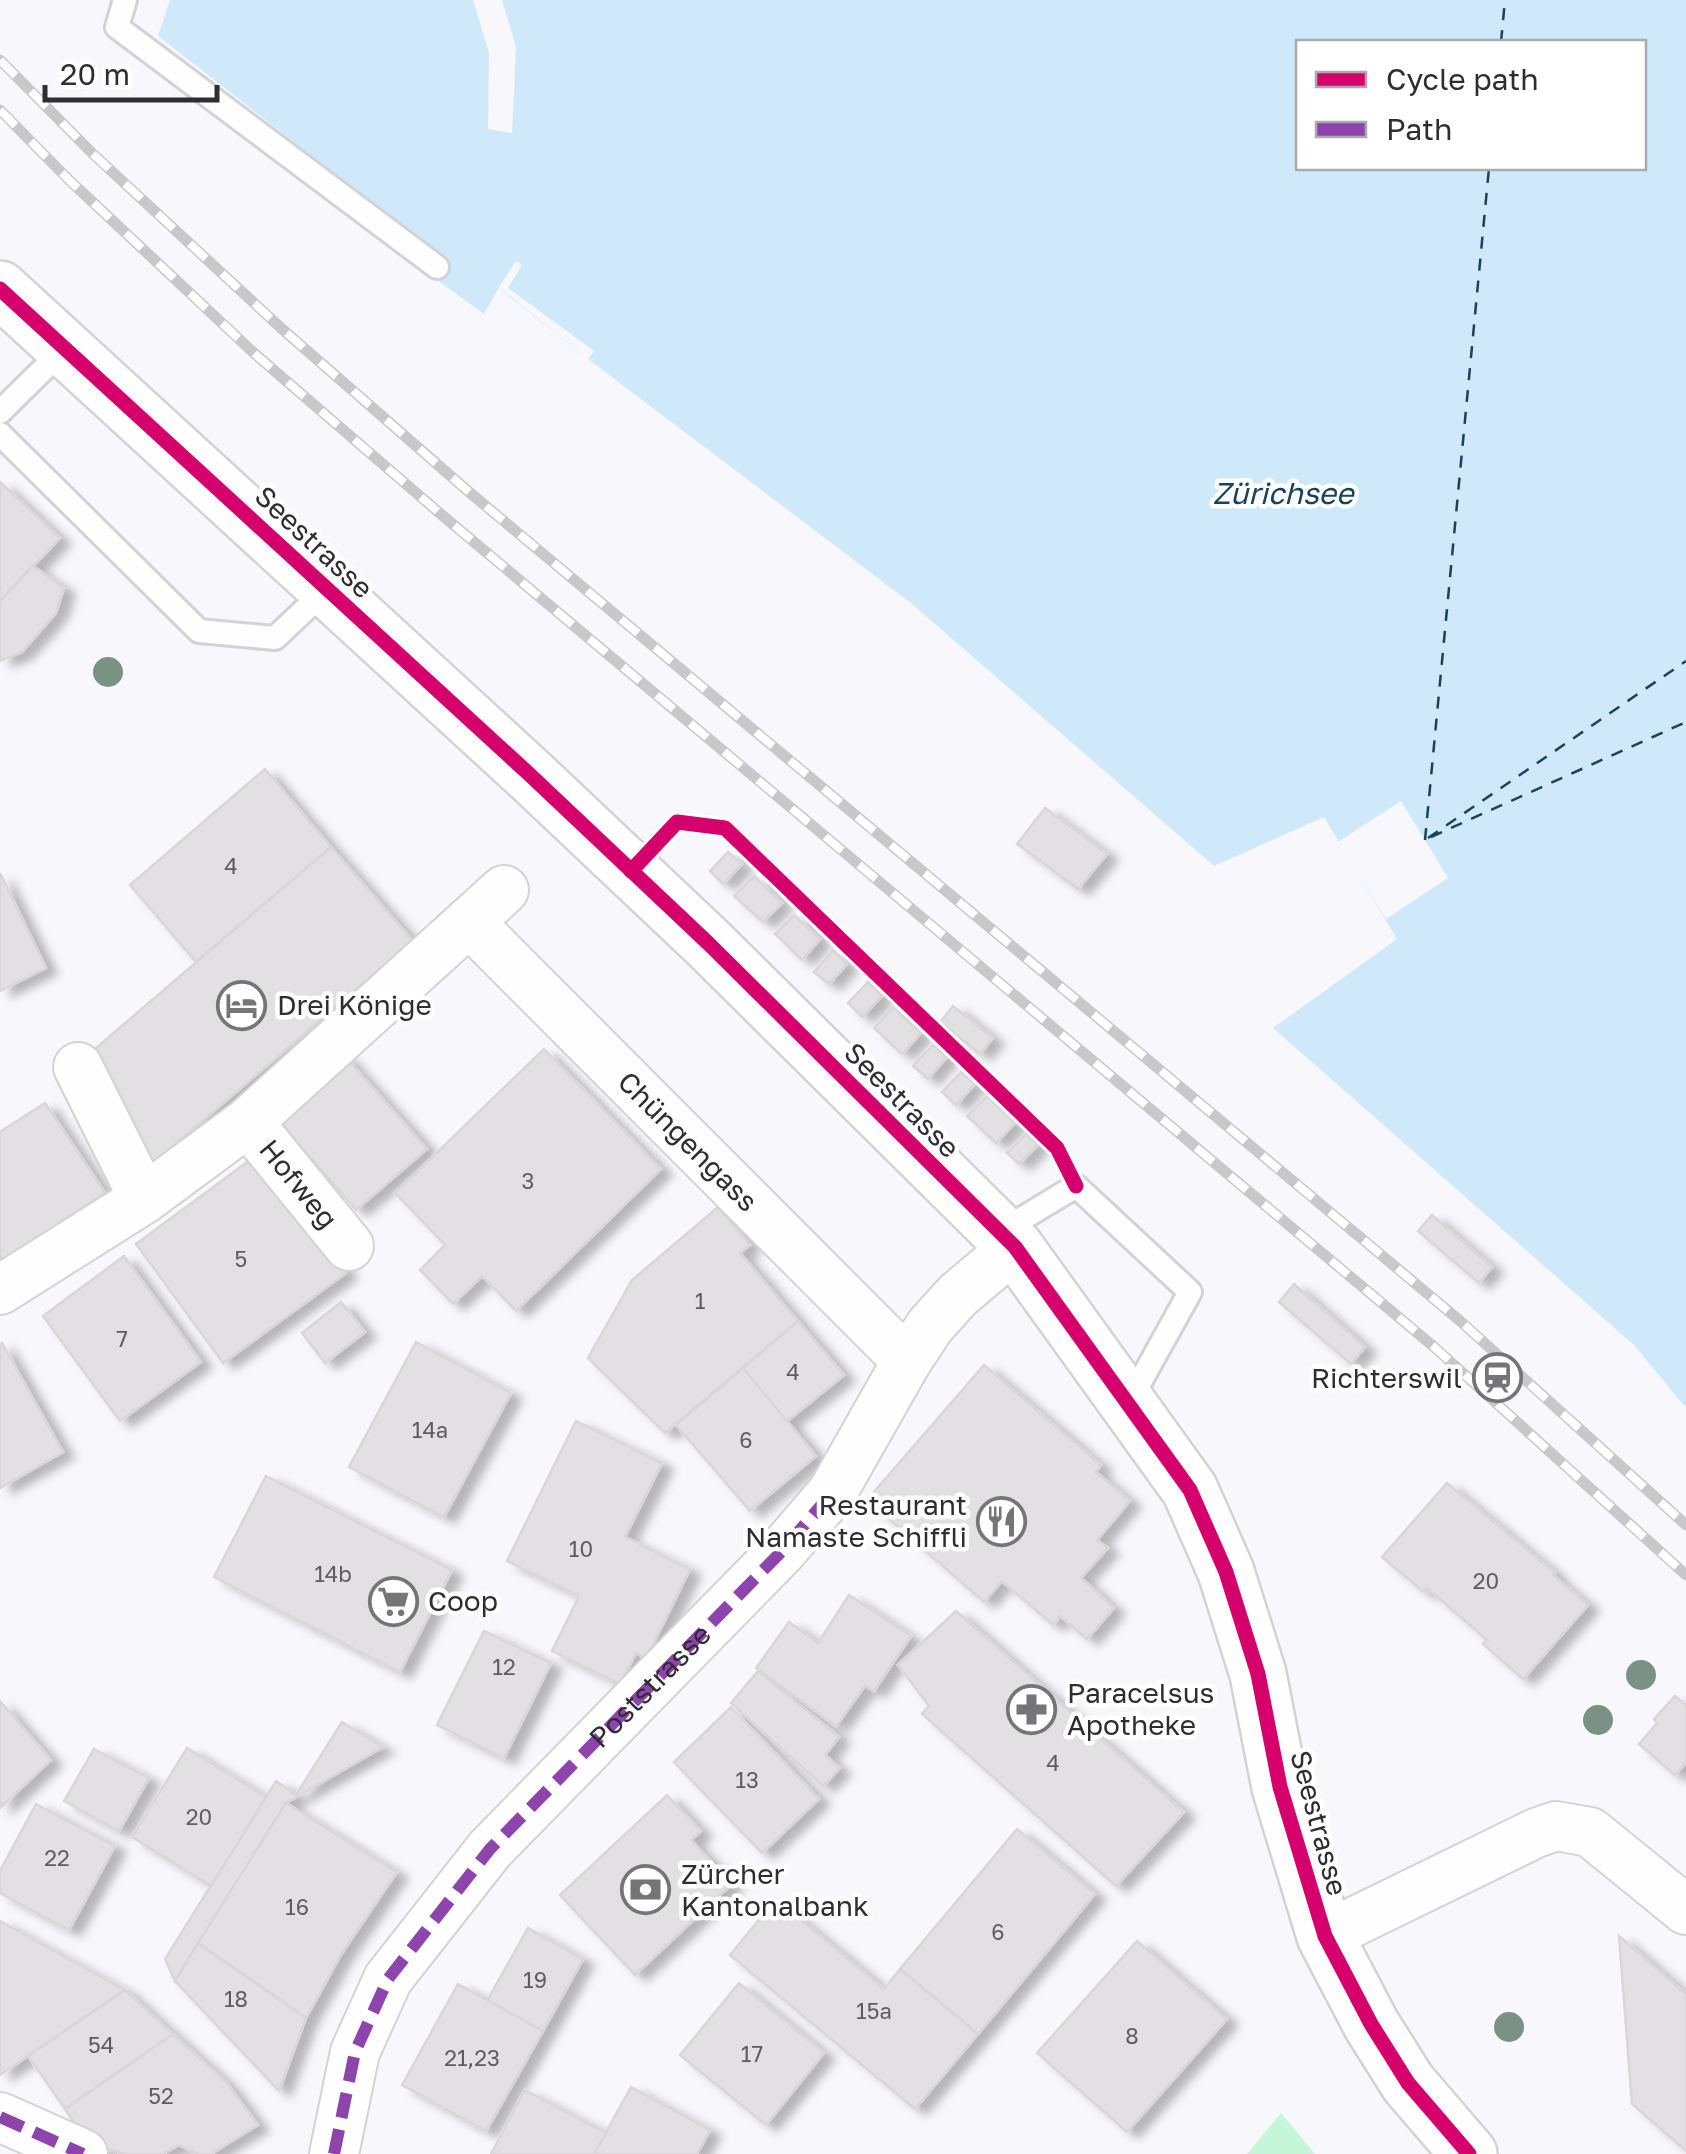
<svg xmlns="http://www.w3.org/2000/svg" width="1686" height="2154" viewBox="0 0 1686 2154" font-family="'Golos Text',sans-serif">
	<defs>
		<filter id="shadow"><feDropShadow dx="11" dy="6" stdDeviation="5" flood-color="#0004"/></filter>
	</defs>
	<rect width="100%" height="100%" fill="#f8f8fc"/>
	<polygon fill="#c5f6d8" points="1281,2113 1315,2154 1247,2154"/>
	<path fill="#cfe9fb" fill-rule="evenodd" d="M170 0H473L489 53 488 129 512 133 516 47 502 0H1686V1408L1634 1345 1273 1028 1397 939 1324 817 1214 866 912 604 588 359 499 288 484 314 387 244 400 225 158 36ZM1298 42H1644V168H1298Z"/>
	<g fill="#f8f8fc">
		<polygon points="516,261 522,265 508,288 594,351 588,359 499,287"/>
		<polygon points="1401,801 1448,878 1386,919 1338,842"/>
	</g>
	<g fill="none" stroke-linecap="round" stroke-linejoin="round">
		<g stroke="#19425b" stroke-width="2.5" stroke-dasharray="12 10" stroke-linecap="butt">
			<polyline points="1501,42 1505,0"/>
			<polyline points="1431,837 1686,722"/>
			<polyline points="1428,838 1686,661"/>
			<polyline points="1425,840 1489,168"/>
		</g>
	</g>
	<g fill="#e2e0e2" stroke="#d9d6d8" stroke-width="2.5" filter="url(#shadow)">
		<polygon points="0,482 60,538 0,601"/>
		<polygon points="33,566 64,588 56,613 22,652 0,661 0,601"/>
		<polygon points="265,769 331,847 196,962 130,885"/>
		<polygon points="1045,808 1107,854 1078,889 1017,844"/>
		<polygon points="331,847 413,941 151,1165 96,1048"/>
		<polygon points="728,852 742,864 723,884 710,871"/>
		<polygon points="0,873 46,968 0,991"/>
		<polygon points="754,876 782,903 763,922 734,896"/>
		<polygon points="794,915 820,939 802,960 775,934"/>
		<polygon points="833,950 847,964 829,984 814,972"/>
		<polygon points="868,982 882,996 862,1017 848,1003"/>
		<polygon points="953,1006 993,1038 980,1054 940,1022"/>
		<polygon points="893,1007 921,1033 902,1054 874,1028"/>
		<polygon points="933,1045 947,1057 928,1079 913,1066"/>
		<polygon points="544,1049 661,1169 516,1311 482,1276 453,1304 420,1270 445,1245 395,1193"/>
		<polygon points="342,1053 427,1149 356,1210 272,1113"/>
		<polygon points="961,1072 975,1084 956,1105 942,1092"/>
		<polygon points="987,1096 1015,1123 996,1143 967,1116"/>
		<polygon points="45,1103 105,1193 0,1263 0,1132"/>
		<polygon points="1026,1134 1038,1145 1019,1164 1007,1153"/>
		<polygon points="258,1154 346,1273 223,1363 136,1244"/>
		<polygon points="718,1207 750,1245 740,1253 798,1321 665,1433 588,1358 632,1280"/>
		<polygon points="1432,1215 1492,1267 1479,1283 1418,1231"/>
		<polygon points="124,1256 201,1362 120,1421 43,1316"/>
		<polygon points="1294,1284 1365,1347 1351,1364 1279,1302"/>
		<polygon points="341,1302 365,1332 325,1363 302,1333"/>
		<polygon points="798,1321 844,1375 786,1422 743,1368"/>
		<polygon points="416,1342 511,1393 444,1517 349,1467"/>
		<polygon points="2,1343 63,1452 0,1488 0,1344"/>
		<polygon points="984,1365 1101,1465 1096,1472 1130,1501 1097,1540 1108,1548 1081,1578 1114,1608 1087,1639 1060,1616 1053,1625 1002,1581 984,1602 867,1500"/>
		<polygon points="743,1368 816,1456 750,1511 676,1425"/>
		<polygon points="576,1421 662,1463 625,1537 690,1569 646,1659 636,1653 620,1684 552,1651 579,1596 507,1561"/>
		<polygon points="266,1476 452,1570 400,1672 214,1577"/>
		<polygon points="1447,1483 1555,1573 1553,1575 1588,1605 1523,1679 1483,1644 1487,1640 1427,1588 1424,1592 1382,1557"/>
		<polygon points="849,1595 911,1636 874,1691 865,1686 836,1726 756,1668 789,1622 818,1643"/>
		<polygon points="956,1611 1184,1812 1116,1886 922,1714 929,1706 898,1665"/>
		<polygon points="484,1631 551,1663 504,1758 437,1725"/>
		<polygon points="758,1671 839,1737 825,1755 840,1768 823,1786 731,1703"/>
		<polygon points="1675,1696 1686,1705 1686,1762 1675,1775 1639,1744 1657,1723 1654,1719"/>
		<polygon points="0,1701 51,1760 0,1808"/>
		<polygon points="731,1707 819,1799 762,1853 674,1762"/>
		<polygon points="342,1722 383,1747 286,1803 175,1981 165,1959 276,1781 296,1795"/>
		<polygon points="187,1748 266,1797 211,1886 132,1837"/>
		<polygon points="94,1749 149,1778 119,1831 64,1801"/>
		<polygon points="667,1795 701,1831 691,1840 732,1884 635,1975 560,1895"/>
		<polygon points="286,1803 397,1872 342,1953 306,2018 198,1943"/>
		<polygon points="36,1804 115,1846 69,1930 0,1893 0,1871"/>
		<polygon points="1017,1829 1095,1894 978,2034 900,1969"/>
		<polygon points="776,1899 884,1989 900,1969 978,2034 915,2109 730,1955"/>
		<polygon points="0,1921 125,1990 0,2075"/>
		<polygon points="528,1928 583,1959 543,2031 487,2001"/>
		<polygon points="1619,1936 1686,1994 1686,2151 1632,2104"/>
		<polygon points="1137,1941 1227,2019 1127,2132 1037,2053"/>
		<polygon points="198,1943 306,2018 279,2091 175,1981"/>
		<polygon points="739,1983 824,2053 766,2125 680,2055"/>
		<polygon points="458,1984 543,2031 486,2131 402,2085"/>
		<polygon points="125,1990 173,2034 65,2109 28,2056"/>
		<polygon points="173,2034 226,2082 258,2125 211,2154 198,2154 179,2145 163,2154 126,2154 89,2145 65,2109"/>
		<polygon points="631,2087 710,2130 697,2154 594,2154"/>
		<polygon points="525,2090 606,2133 594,2154 491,2154"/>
	</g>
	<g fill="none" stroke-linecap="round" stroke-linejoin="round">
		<defs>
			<g id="service">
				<polyline points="125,0 117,27 437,267"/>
				<polyline points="0,412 66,347"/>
				<polyline points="0,434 199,631 275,638 328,588"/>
				<polyline points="1000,1232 1076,1186 1190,1292 1129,1402"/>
			</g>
			<g id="minor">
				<path id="s1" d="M469 922 907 1361"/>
				<polyline points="78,1067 144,1199"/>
				<path id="s2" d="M248 1122 349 1246"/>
				<polyline points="0,1290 144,1199 248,1122 504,890"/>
				<polyline points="1325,1936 1536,1833 1556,1826 1590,1832 1686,1910"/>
				<polyline points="0,2117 83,2154"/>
				<path id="s3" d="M334 2154 355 2052 388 1979 490 1849 781 1552 832 1493 907 1361 930 1326 958 1295 1015 1247"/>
			</g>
			<polyline id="primary" points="0,289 529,774 709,944 1015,1247 1190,1490 1226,1572 1258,1674 1280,1787 1325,1936 1371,2024 1408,2083 1469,2154"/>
		</defs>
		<use href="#service" stroke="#d3d3d7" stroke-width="28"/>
		<use href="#minor" stroke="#d3d3d7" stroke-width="52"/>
		<use href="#primary" stroke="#d3d3d7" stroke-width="60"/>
		<use href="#service" stroke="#fefeff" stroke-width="22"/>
		<use href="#minor" stroke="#fefeff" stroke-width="48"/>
		<use href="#primary" stroke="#fefeff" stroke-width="55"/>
		<defs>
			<g id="rail">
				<polyline points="0,60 93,154 281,328 469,492 1459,1320 1686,1525"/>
				<polyline points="0,110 69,180 255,354 443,516 1433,1346 1686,1575"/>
			</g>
		</defs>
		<use href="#rail" stroke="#c8c8ca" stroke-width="11"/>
		<use href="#rail" stroke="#fff" stroke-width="8" stroke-dasharray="22" stroke-linecap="butt"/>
		<g stroke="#8e44ad" stroke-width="12" stroke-dasharray="25 12" stroke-linecap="butt">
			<polyline points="0,2117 83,2154"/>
			<polyline points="334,2154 355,2052 388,1979 490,1849 781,1552 832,1493"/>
		</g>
		<defs>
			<g id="cycleway">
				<polyline points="0,289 529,774 709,944 1015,1247 1190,1490 1226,1572 1258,1674 1280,1787 1325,1936 1371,2024 1408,2083 1469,2154"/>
				<polyline points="631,871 677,822 725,828 1057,1148 1076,1186"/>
			</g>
		</defs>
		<use href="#cycleway" stroke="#fff" stroke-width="21"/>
		<use href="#cycleway" stroke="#d6006c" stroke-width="15"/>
	</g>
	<g fill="#7a9185">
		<circle cx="108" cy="672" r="15"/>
		<circle cx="1641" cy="1675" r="15"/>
		<circle cx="1598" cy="1720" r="15"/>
		<circle cx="1509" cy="2027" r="15"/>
	</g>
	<defs>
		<symbol id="hotel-ring" viewBox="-11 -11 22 22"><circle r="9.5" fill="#fff" stroke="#757479" stroke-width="1.5"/><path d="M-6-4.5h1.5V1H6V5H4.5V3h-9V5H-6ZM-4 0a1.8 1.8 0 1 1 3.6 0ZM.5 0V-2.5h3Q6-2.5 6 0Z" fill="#757479"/></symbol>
		<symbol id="station-ring" viewBox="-11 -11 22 22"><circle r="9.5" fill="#fff" stroke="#757479" stroke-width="1.5"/><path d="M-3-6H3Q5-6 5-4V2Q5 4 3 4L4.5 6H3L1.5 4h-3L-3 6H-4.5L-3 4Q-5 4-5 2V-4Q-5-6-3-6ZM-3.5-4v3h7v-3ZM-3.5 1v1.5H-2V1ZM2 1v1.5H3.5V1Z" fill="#757479"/></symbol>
		<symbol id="restaurant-ring" viewBox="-11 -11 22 22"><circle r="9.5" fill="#fff" stroke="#757479" stroke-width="1.5"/><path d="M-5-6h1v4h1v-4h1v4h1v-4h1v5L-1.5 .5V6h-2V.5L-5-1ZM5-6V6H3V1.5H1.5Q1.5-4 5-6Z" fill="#757479"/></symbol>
		<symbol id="supermarket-ring" viewBox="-11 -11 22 22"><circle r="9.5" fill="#fff" stroke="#757479" stroke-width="1.5"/><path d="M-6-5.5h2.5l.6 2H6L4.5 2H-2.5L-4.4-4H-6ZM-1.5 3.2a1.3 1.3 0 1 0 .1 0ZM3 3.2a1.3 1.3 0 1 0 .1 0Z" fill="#757479"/></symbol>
		<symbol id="pharmacy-ring" viewBox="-11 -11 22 22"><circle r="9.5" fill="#fff" stroke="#757479" stroke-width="1.5"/><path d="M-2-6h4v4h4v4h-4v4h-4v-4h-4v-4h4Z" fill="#757479"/></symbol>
		<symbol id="bank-ring" viewBox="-11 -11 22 22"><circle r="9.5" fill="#fff" stroke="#757479" stroke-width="1.5"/><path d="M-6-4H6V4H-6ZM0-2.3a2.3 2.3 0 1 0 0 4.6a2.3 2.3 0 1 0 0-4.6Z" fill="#757479"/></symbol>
	</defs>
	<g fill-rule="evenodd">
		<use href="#hotel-ring" x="214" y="978" width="55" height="55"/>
		<use href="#station-ring" x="1470" y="1350" width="55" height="55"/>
		<use href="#restaurant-ring" x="974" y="1494" width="55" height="55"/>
		<use href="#supermarket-ring" x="366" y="1574" width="55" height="55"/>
		<use href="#pharmacy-ring" x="1004" y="1682" width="55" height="55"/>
		<use href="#bank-ring" x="618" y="1862" width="55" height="55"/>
	</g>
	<g text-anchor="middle" stroke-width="9" stroke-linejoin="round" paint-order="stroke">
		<g font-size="22" fill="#5e5c61">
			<text x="231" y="874">4</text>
			<text x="528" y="1189">3</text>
			<text x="241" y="1267">5</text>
			<text x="700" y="1309">1</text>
			<text x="122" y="1347">7</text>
			<text x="793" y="1380">4</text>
			<text x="430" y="1438">14a</text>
			<text x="746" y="1448">6</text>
			<text x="581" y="1557">10</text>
			<text x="333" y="1582">14b</text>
			<text x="1486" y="1589">20</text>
			<text x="504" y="1675">12</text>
			<text x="1053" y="1771">4</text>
			<text x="747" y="1788">13</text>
			<text x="199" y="1825">20</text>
			<text x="57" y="1866">22</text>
			<text x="297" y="1915">16</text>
			<text x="998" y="1940">6</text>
			<text x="535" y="1988">19</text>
			<text x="236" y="2007">18</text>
			<text x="874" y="2019">15a</text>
			<text x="1132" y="2044">8</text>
			<text x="101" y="2053">54</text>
			<text x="752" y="2062">17</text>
			<text x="472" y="2066">21,23</text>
			<text x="161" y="2104">52</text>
		</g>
		<g font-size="28" fill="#2e2d32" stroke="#fff">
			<text transform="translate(314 542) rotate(43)" y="10">Seestrasse</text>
			<text transform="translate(902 1100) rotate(45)" y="10">Seestrasse</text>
			<text dy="10" stroke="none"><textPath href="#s1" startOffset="310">Chüngengass</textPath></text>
			<text dy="10" stroke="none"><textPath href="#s2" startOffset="80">Hofweg</textPath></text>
			<text dy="10" stroke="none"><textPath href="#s3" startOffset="578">Poststrasse</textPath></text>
			<text transform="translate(1319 1823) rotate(75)" y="10">Seestrasse</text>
		</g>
		<g font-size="28" fill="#2e2d32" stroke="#fff" text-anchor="start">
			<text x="277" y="1015">Drei Könige</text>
			<text x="1462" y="1388" text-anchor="end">Richterswil</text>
			<text x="967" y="1515" text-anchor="end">Restaurant<tspan x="967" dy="32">Namaste Schiffli</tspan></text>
			<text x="428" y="1611">Coop</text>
			<text x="1067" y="1703">Paracelsus<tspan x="1067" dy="32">Apotheke</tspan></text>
			<text x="681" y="1884">Zürcher<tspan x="681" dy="32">Kantonalbank</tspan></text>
		</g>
		<g font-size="30" font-style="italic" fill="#19425b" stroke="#fff">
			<text x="1283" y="504">Zürichsee</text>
		</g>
	</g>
	<rect x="1296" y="40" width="350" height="130" fill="#ffffff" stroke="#ababad" stroke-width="2.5"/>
	<rect x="1316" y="72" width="50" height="15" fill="#d6006c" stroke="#ababad" stroke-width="2.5"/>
	<text x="1386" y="90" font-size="30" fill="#2e2d32">Cycle path</text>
	<rect x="1316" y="122" width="50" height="15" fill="#8e44ad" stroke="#ababad" stroke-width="2.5"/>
	<text x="1386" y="140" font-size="30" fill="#2e2d32">Path</text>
	<path d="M45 85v15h172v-15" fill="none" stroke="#2e2d32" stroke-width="5"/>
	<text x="60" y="85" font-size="30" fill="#2e2d32" stroke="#ffffff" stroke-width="8" paint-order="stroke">20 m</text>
</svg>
